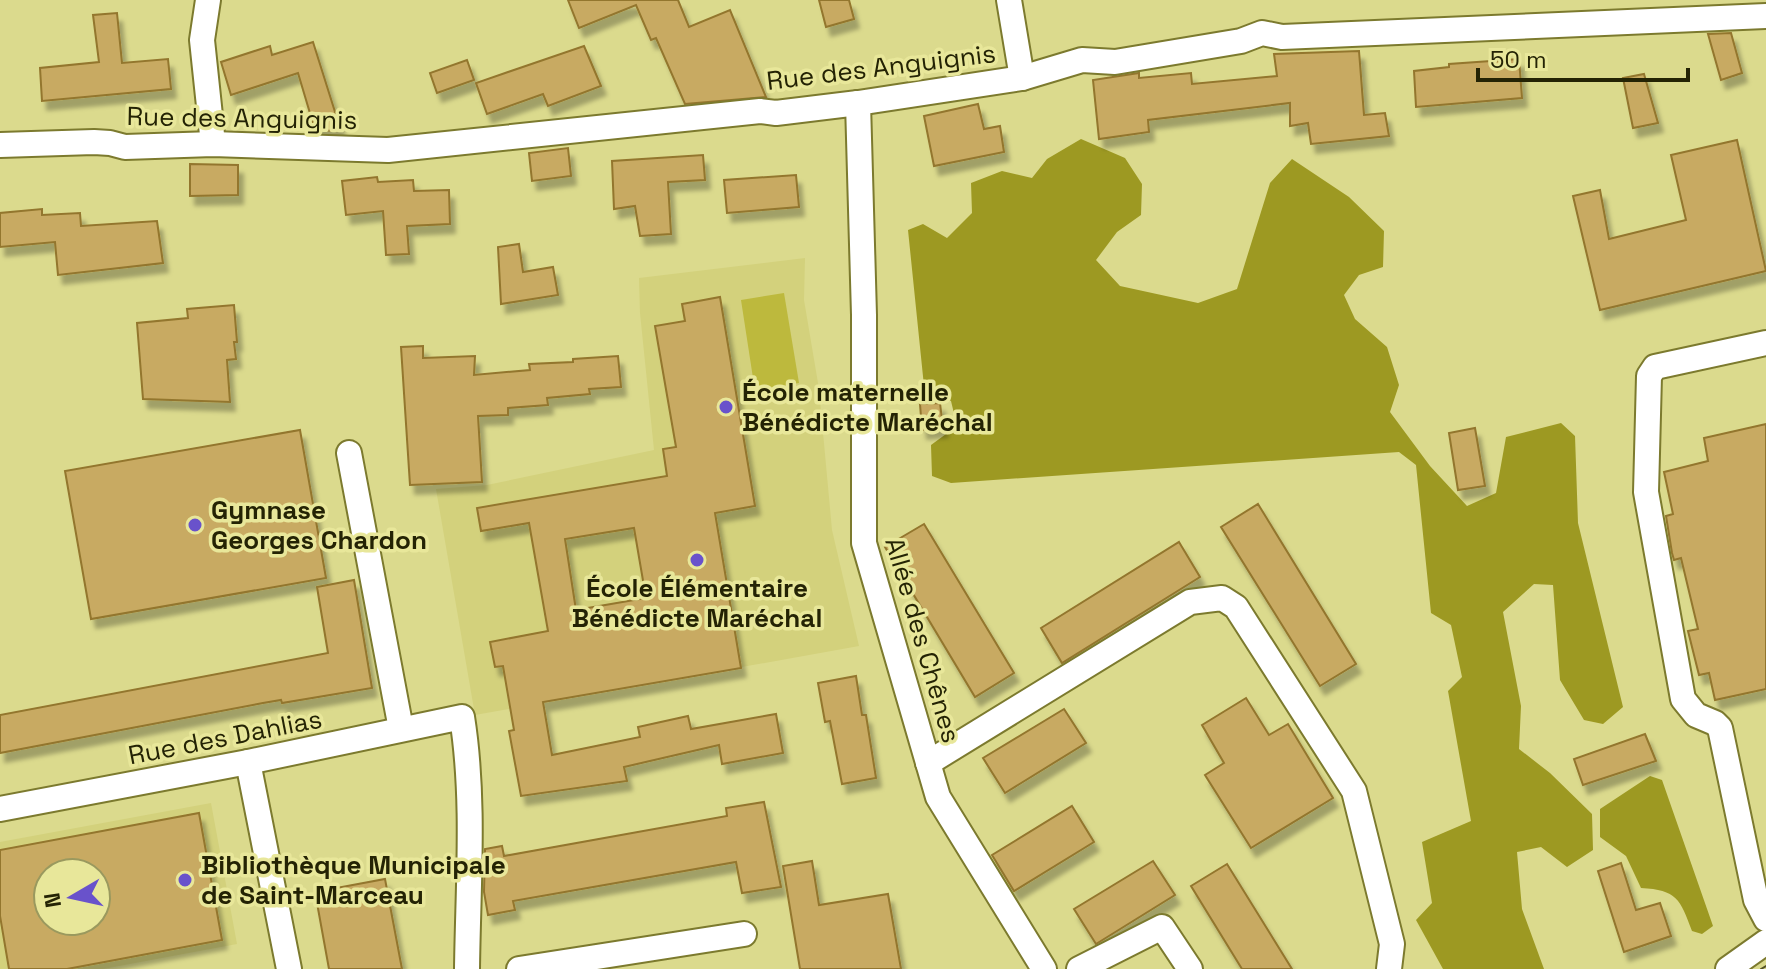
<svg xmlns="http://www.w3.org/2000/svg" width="1766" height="969" viewBox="0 0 1766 969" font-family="'Space Grotesk',sans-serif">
	<defs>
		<filter id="shadow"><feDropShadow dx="5" dy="9" stdDeviation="2" flood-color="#0004"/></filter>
	</defs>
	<rect width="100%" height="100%" fill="#dbda8d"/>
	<g fill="#d3d17c" fill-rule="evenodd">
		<polygon points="805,258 804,300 819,389 832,530 859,646 475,715 436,489 487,485 654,450 640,313 639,278"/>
		<path d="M211 803 237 944 103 969H0V842ZM48 873H96V921H48Z"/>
	</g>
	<polygon fill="#bdb93d" points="784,293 799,383 755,391 741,300"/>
	<g fill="#9d9922">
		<polygon points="1081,139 1125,158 1142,184 1141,215 1117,232 1096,260 1120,286 1198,303 1237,289 1270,183 1292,159 1349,197 1384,231 1383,267 1359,275 1344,295 1355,319 1387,347 1399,385 1390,412 1430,466 1467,506 1496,493 1506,437 1561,423 1575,436 1578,523 1623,707 1603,724 1584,720 1560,680 1553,585 1534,584 1503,612 1521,706 1519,749 1550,773 1592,814 1593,850 1567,867 1541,847 1517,852 1522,909 1544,969 1443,969 1416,920 1432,903 1422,842 1471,821 1448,691 1462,677 1451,625 1431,613 1416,465 1399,452 951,483 932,476 931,445 957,426 951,401 924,386 908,230 923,224 947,238 972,213 971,183 1002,171 1032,178 1047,159"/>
		<path d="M1650 776 1662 780 1713 926 1702 934 1692 931C1680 899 1677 890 1641 888L1626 856 1600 837V809Z"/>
	</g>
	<g fill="#c8aa62" stroke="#93762d" stroke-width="2" fill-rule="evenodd" filter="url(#shadow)">
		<polygon points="568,0 678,0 689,27 730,10 766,97 685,104 656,38 651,40 636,5 579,28"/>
		<polygon points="819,0 849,0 854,19 826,27"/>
		<polygon points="117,13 122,63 168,59 171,89 42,101 40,68 99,62 93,15"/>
		<polygon points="1731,33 1742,73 1721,80 1708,34"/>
		<polygon points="313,42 341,131 315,130 298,73 231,95 221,62 270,46 272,55"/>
		<polygon points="584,46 601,86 548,106 543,94 487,114 476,83"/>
		<polygon points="1359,51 1364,115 1385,113 1389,136 1311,144 1308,123 1290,126 1290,103 1148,120 1149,132 1099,139 1093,80 1139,73 1139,78 1191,73 1192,84 1277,76 1274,54"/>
		<polygon points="1519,59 1522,98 1416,107 1414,71 1449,67 1449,64"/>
		<polygon points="467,60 474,80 437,93 430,73"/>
		<polygon points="1644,74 1658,123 1633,128 1623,78"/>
		<polygon points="978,104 984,129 1000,126 1004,152 934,166 924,116"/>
		<polygon points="1737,140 1766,271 1600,310 1573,196 1600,190 1609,239 1686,220 1671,155"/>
		<polygon points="568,148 571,176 532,181 529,153"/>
		<polygon points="703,155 705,180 668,182 671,234 640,236 635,206 614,209 612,161"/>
		<polygon points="190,164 238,165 238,195 190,196"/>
		<polygon points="796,175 799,207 727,213 724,180"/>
		<polygon points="377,177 378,182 413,180 414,191 449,190 450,224 407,226 409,254 386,255 383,211 346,215 342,181"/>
		<polygon points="42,209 42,215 80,213 81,226 157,221 163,263 58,275 55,242 0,247 0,213"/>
		<polygon points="519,244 523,272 553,267 558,295 501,304 498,247"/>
		<path d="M720 297 755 506 715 513 741 668 543 702 552 755 640 737 638 727 688 716 691 729 776 714 783 753 722 764 719 745 624 767 627 781 521 796 509 731 514 730 503 666 495 667 490 642 548 631 529 523 481 531 477 508 667 476 663 449 676 447 655 326 685 321 682 304ZM634 528 646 598 576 610 565 539Z"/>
		<polygon points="234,305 237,342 234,342 236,359 227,360 230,402 143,399 137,323 188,318 187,309"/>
		<polygon points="423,346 423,358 475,356 474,375 530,370 529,364 573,362 573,359 618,356 621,387 589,389 590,394 547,398 548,405 508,408 508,415 478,416 482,482 410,485 401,347"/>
		<polygon points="940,403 943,428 922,430 920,404"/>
		<polygon points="1766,424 1766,689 1715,700 1709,673 1699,675 1688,631 1698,629 1681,558 1674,560 1672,553 1666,516 1673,514 1664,472 1708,461 1704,438"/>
		<polygon points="1475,428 1485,486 1458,490 1449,433"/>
		<polygon points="300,430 326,578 91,619 65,471"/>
		<polygon points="1258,504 1356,664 1320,686 1221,527"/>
		<polygon points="924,524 1014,673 975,697 885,547"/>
		<polygon points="1179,542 1200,577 1062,663 1041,628"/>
		<polygon points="354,580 372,688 282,703 281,700 263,703 0,753 0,715 328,653 317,587"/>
		<polygon points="856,676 862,715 866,715 876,778 842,784 830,721 825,722 818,683"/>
		<polygon points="1246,698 1269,735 1288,724 1333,798 1251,848 1205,775 1224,763 1202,725"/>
		<polygon points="1064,709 1086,743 1005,793 983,758"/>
		<polygon points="1645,734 1656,761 1583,785 1574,759"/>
		<polygon points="764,802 781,887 742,893 736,862 513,901 515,910 488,915 484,892 485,849 502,846 504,856 727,816 726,808"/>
		<polygon points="1072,806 1094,842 1014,891 992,855"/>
		<path d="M199 813 222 940 67 969H9L0 916V850ZM48 873H96V921H48Z"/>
		<polygon points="812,861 819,905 888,894 901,969 800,969 783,866"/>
		<polygon points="1153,861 1175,895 1096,944 1074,909"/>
		<polygon points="1621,863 1636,910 1660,903 1671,936 1624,952 1598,871"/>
		<polygon points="1227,864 1292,969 1242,969 1191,886"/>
		<polygon points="385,879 402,969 329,969 315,892"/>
	</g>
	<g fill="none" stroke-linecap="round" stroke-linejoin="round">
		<defs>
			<g id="street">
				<polyline points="208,0 202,40 213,144"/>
				<polyline points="1009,0 1022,78"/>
				<polyline points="858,103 864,315 864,543 938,797 1044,969"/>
				<polyline points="0,145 94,142 110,143 125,147 213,144 388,150 760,111 776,113 858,103 1022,78 1082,60 1115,62 1241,41 1262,33 1282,37 1766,16"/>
				<polyline points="1766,343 1655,367 1649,376 1646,492 1683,699 1696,715 1715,723 1720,728 1756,900 1766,919"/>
				<polyline points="349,453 401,729"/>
				<polyline points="248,762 289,969"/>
				<polyline points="928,763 1190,602 1222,598 1236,607 1354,791 1392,944 1389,969"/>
				<path d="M0 809 248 762 462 717C475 799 468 886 467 969"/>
				<polyline points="519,969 744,934"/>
				<polyline points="1079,969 1162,927 1190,969"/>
				<polyline points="1728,969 1766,942"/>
			</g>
		</defs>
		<use href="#street" stroke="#7c7a2e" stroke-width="28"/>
		<use href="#street" stroke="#fff" stroke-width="24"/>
		<polyline stroke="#535227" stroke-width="2" points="1761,969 1766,966"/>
	</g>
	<g fill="#6952cb" stroke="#e8e79a" stroke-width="3">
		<circle cx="726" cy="407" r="8"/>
		<circle cx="195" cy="525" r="8"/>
		<circle cx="697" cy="560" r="8"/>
		<circle cx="185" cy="880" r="8"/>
	</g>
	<g text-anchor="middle" stroke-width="7" stroke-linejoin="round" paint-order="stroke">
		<g font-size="26" fill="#242304" stroke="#e8e79a">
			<text transform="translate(881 67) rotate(-7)" y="9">Rue des Anguignis</text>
			<text transform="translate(242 118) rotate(1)" y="9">Rue des Anguignis</text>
			<text transform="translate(923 640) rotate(74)" y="9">Allée des Chênes</text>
			<text transform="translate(225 737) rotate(-11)" y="9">Rue des Dahlias</text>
		</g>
		<g font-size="26" font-weight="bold" fill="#242304" stroke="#e8e79a" text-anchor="start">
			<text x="742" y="401">École maternelle<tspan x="742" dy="30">Bénédicte Maréchal</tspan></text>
			<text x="211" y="519">Gymnase<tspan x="211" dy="30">Georges Chardon</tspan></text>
			<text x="697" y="597" text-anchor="middle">École Élémentaire<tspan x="697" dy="30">Bénédicte Maréchal</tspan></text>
			<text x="201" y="874">Bibliothèque Municipale<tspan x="201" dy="30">de Saint-Marceau</tspan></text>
		</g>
	</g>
	<g transform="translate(72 897) rotate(261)"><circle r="38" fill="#e8e79a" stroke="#9a995e" stroke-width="2"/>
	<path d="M0-6L14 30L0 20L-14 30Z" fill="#6952cb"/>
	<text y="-12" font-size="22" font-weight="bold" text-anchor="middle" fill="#242304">N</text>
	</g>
	<path d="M1478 68v12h210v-12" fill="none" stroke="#242304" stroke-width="4"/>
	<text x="1490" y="68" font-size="24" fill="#242304" stroke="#e8e79a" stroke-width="6" paint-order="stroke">50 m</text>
</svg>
